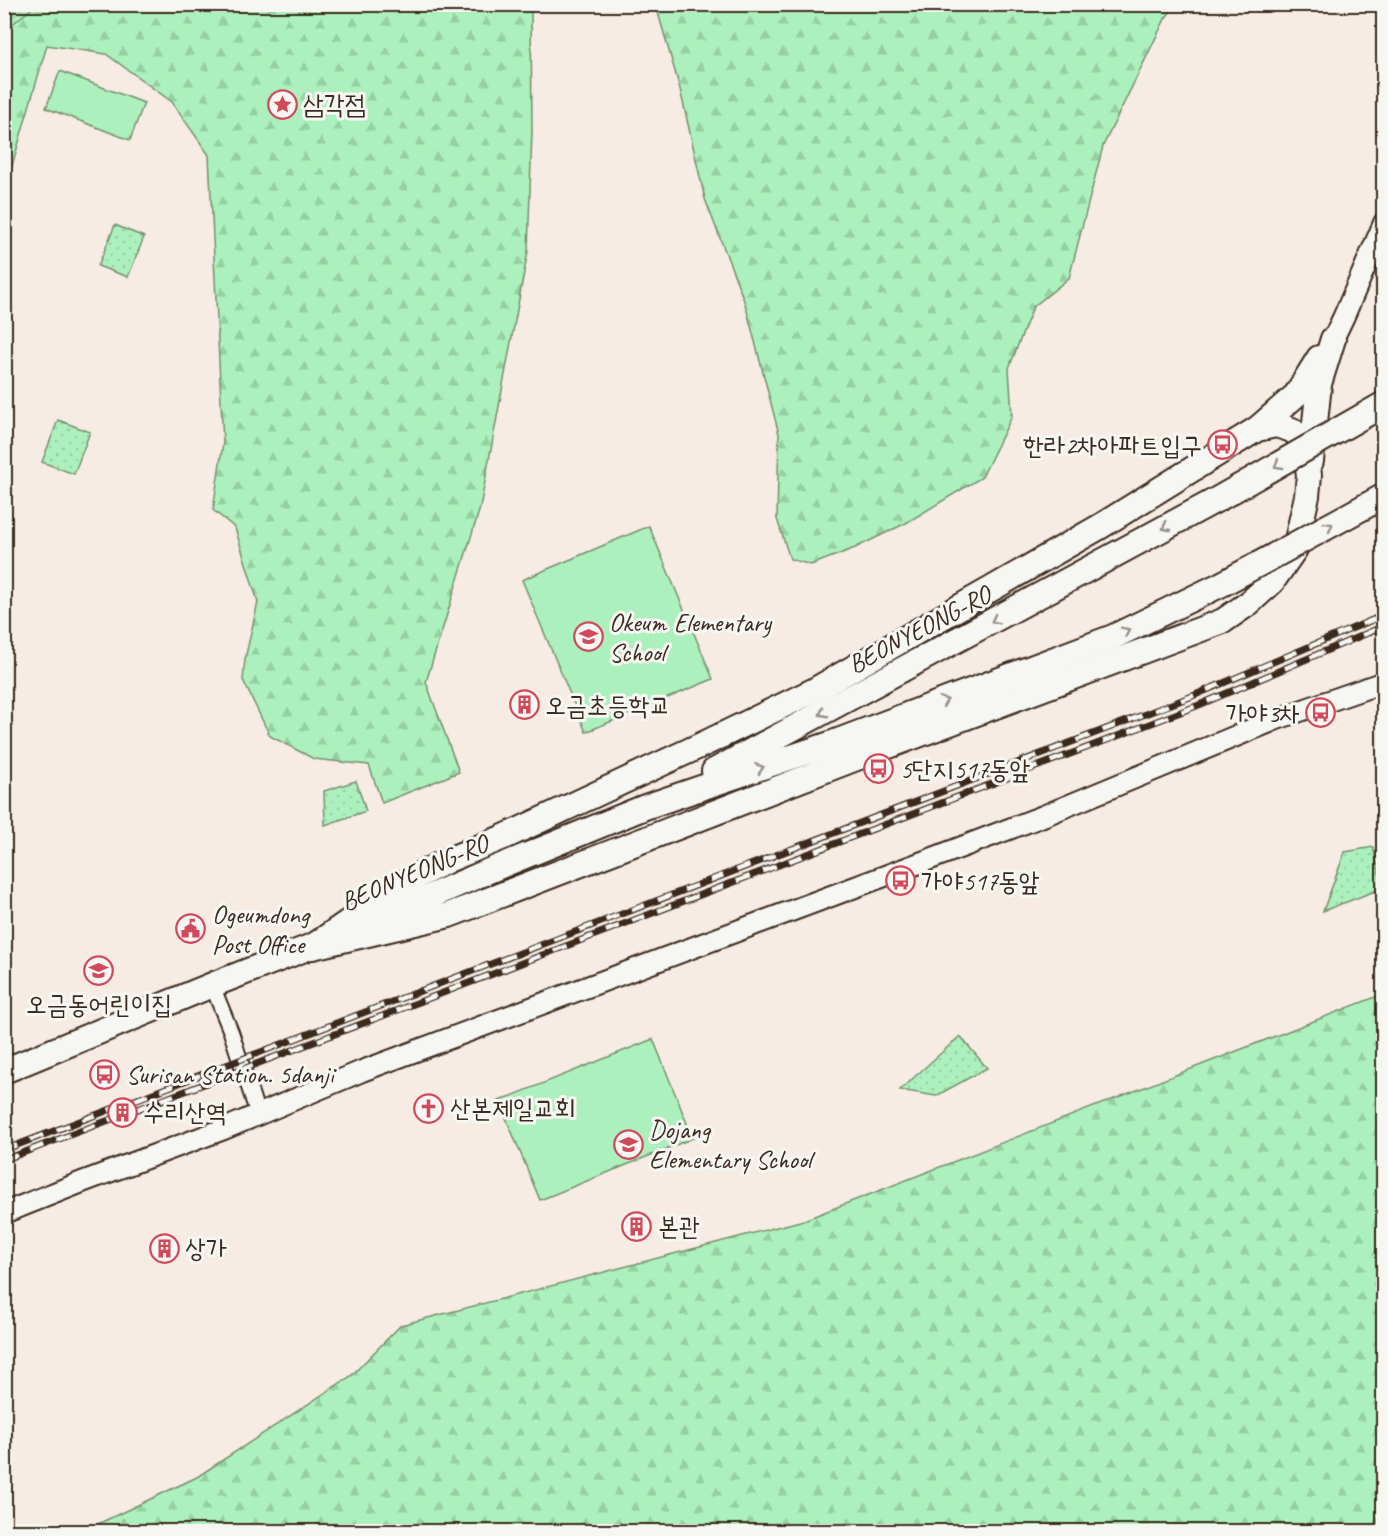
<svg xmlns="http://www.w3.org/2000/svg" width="1388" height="1536" viewBox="0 0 1388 1536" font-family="Caveat,'Poor Story',sans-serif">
	<defs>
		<pattern id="forest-firs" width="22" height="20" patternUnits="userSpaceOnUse" patternTransform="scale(1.5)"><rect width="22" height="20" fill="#acf1bd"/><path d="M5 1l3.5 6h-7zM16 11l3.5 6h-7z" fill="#95cfa2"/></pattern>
		<pattern id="park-dots" width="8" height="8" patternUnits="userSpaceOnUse" patternTransform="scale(1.5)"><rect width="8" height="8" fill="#acf1bd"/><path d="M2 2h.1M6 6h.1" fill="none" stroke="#95cfa2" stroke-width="1.8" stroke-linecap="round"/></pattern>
	</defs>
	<rect width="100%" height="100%" fill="#f6ece3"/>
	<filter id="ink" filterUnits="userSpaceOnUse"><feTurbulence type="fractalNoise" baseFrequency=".0167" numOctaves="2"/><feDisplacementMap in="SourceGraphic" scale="12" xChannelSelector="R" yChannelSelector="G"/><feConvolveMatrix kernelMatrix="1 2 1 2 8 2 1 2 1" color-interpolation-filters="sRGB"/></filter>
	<g filter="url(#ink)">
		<g fill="url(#forest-firs)" stroke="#748e6e" stroke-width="1.5">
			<polygon points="5,5 533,5 531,13 532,131 528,251 480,508 426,682 459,772 382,803 369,765 314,759 270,736 243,680 245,659 258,602 235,528 213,510 223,443 209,155 172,102 106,54 47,45 5,190"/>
			<polygon points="652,5 1175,5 1165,19 1103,146 1069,278 1033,307 1009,368 1012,416 982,477 906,523 855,548 811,565 790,559 777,519 779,434 745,303 705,199 680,89 657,9"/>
			<polygon points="1383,994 1383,1531 83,1531 197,1477 351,1376 401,1325 804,1220"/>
		</g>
		<g fill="url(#park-dots)" stroke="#748e6e" stroke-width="1.5">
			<polygon points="5,4 36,4 36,5 5,30"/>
			<polygon points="115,225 144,237 128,277 98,266"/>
			<polygon points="58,420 90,432 74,474 42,462"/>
			<polygon points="356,781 366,811 325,825 324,791"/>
			<polygon points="1373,847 1383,888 1323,911 1345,852"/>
			<polygon points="960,1036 987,1068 936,1096 900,1090"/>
		</g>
		<g fill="#acf1bd" stroke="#748e6e" stroke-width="1.5">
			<polygon points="60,71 144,103 130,140 46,108"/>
			<polygon points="649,526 713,679 586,732 522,580"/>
			<polygon points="653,1039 693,1138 540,1200 499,1101"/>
		</g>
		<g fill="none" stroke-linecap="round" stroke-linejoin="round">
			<defs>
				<polyline id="pedestrian" points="212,985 231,1032 258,1115"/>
				<g id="minor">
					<polyline points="1333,339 1344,316 1384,223"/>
					<polyline points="4,1213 82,1182 224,1129 362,1071 933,858 1043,816 1277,719 1384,682"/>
				</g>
				<g id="tertiary">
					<polygon points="1276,425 1292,430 1304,441 1309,475 1307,496 1295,549 1272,582 1249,603 1223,621 854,759 449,915 312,947 406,882 448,860 504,837 710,741 815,690 1101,526 1257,429"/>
					<polyline points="1257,429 1296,395 1319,358"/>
					<polyline points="1311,461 1319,384 1333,339"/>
					<polyline points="714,771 1218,499"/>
					<polyline points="371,922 491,870 645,807 830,744 1113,637 1222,584"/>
					<polyline points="4,1071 212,985 325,941"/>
				</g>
			</defs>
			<use href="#pedestrian" stroke="#3b2a1e" stroke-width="18"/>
			<use href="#minor" stroke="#3b2a1e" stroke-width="24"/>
			<use href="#tertiary" stroke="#3b2a1e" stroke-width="28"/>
			<use href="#pedestrian" stroke="#f6f6f2" stroke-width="14"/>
			<use href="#minor" stroke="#f6f6f2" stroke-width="20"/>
			<use href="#tertiary" stroke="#f6f6f2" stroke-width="24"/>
			<defs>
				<g id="rail">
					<polyline points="4,1150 1195,695 1384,615"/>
					<polyline points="4,1160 1199,705 1384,626"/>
				</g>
			</defs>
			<use href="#rail" stroke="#3b2a1e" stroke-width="7"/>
			<use href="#rail" stroke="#f6f6f2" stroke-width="4.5" stroke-dasharray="14" stroke-linecap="butt"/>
			<defs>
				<g id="tertiary-bridge">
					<polyline points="1218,499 1384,404"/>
					<polyline points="1222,584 1384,496"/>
				</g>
			</defs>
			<use href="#tertiary-bridge" stroke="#3b2a1e" stroke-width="28" stroke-linecap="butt"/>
			<use href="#tertiary-bridge" stroke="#f6f6f2" stroke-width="24"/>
		</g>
		<defs><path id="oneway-chevron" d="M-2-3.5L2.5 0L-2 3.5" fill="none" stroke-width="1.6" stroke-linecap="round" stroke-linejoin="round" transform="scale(1.5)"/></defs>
		<g stroke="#989088">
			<use href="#oneway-chevron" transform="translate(1278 465) rotate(150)"/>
			<use href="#oneway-chevron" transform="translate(1329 526) rotate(-29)"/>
			<use href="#oneway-chevron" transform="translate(1166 527) rotate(152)"/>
			<use href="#oneway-chevron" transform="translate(995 620) rotate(152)"/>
			<use href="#oneway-chevron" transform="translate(1126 631) rotate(-26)"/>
			<use href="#oneway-chevron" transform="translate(944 701) rotate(-21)"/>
			<use href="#oneway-chevron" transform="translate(823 713) rotate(152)"/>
			<use href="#oneway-chevron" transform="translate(760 768) rotate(-19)"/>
		</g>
	</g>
	<defs>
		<symbol id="sight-ring" viewBox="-11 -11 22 22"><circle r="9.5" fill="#f6f6f2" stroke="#d1495b" stroke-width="1.5"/><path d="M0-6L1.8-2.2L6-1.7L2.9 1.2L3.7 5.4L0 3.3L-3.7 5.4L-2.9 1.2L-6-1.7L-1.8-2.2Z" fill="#d1495b"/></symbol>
		<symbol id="bus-ring" viewBox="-11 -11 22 22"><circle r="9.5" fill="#f6f6f2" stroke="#d1495b" stroke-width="1.5"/><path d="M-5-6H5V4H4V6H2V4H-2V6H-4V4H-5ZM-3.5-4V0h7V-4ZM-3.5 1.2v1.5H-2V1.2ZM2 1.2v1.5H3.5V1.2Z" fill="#d1495b"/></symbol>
		<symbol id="school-ring" viewBox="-11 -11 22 22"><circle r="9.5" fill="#f6f6f2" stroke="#d1495b" stroke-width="1.5"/><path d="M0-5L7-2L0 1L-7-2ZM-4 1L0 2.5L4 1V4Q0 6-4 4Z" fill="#d1495b"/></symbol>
		<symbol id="building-ring" viewBox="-11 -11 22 22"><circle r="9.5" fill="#f6f6f2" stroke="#d1495b" stroke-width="1.5"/><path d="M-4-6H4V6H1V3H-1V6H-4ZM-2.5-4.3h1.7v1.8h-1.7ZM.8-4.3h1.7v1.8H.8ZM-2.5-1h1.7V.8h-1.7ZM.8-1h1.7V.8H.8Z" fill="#d1495b"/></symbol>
		<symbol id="civic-ring" viewBox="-11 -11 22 22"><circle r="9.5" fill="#f6f6f2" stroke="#d1495b" stroke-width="1.5"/><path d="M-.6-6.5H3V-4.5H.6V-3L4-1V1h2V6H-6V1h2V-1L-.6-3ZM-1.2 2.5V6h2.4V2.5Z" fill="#d1495b"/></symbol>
		<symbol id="church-ring" viewBox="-11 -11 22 22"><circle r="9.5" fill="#f6f6f2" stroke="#d1495b" stroke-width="1.5"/><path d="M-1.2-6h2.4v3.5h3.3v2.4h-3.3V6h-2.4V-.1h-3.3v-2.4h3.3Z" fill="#d1495b"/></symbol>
	</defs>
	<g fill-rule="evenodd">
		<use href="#sight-ring" x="266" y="88" width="33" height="33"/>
		<use href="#bus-ring" x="1206" y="428" width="33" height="33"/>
		<use href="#school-ring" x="572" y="620" width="33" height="33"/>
		<use href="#building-ring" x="508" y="688" width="33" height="33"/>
		<use href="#bus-ring" x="1304" y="696" width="33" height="33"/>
		<use href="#bus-ring" x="862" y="752" width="33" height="33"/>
		<use href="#bus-ring" x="884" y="864" width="33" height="33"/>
		<use href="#civic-ring" x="174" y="912" width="33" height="33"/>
		<use href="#school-ring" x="82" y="954" width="33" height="33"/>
		<use href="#bus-ring" x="88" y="1058" width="33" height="33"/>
		<use href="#church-ring" x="412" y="1092" width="33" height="33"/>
		<use href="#building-ring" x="106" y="1096" width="33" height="33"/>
		<use href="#school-ring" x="612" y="1128" width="33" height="33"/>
		<use href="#building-ring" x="620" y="1210" width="33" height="33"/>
		<use href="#building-ring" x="148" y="1232" width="33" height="33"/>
	</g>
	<g text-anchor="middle" stroke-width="6" stroke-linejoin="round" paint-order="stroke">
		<g font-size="26" fill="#3b2a1e" stroke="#f6f6f2" text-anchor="start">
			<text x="303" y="113">삼각점</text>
			<text x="1202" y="454" text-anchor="end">한라2차아파트입구</text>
			<text x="609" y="631">Okeum Elementary<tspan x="609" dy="30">School</tspan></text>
			<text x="545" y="714">오금초등학교</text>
			<text x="1300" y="722" text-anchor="end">가야3차</text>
			<text x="900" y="778">5단지517동앞</text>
			<text x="921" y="890">가야517동앞</text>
			<text x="212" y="923">Ogeumdong<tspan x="212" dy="30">Post Office</tspan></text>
			<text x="99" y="1013" text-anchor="middle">오금동어린이집</text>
			<text x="126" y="1083">Surisan Station. 5danji</text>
			<text x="450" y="1117">산본제일교회</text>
			<text x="143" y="1121">수리산역</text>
			<text x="649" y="1138">Dojang<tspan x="649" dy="30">Elementary School</tspan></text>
			<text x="658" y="1235">본관</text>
			<text x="185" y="1257">상가</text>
		</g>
		<g font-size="26" fill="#3b2a1e" stroke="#f6f6f2">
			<text transform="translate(919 629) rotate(-28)" y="9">BEONYEONG-RO</text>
			<text transform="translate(414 872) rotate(-23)" y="9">BEONYEONG-RO</text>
		</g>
	</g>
	<rect width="1388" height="1536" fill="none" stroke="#f6f6f2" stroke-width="24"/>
	<rect x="12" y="12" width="1364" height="1512" fill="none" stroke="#3b2a1e" stroke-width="2" filter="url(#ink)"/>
</svg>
